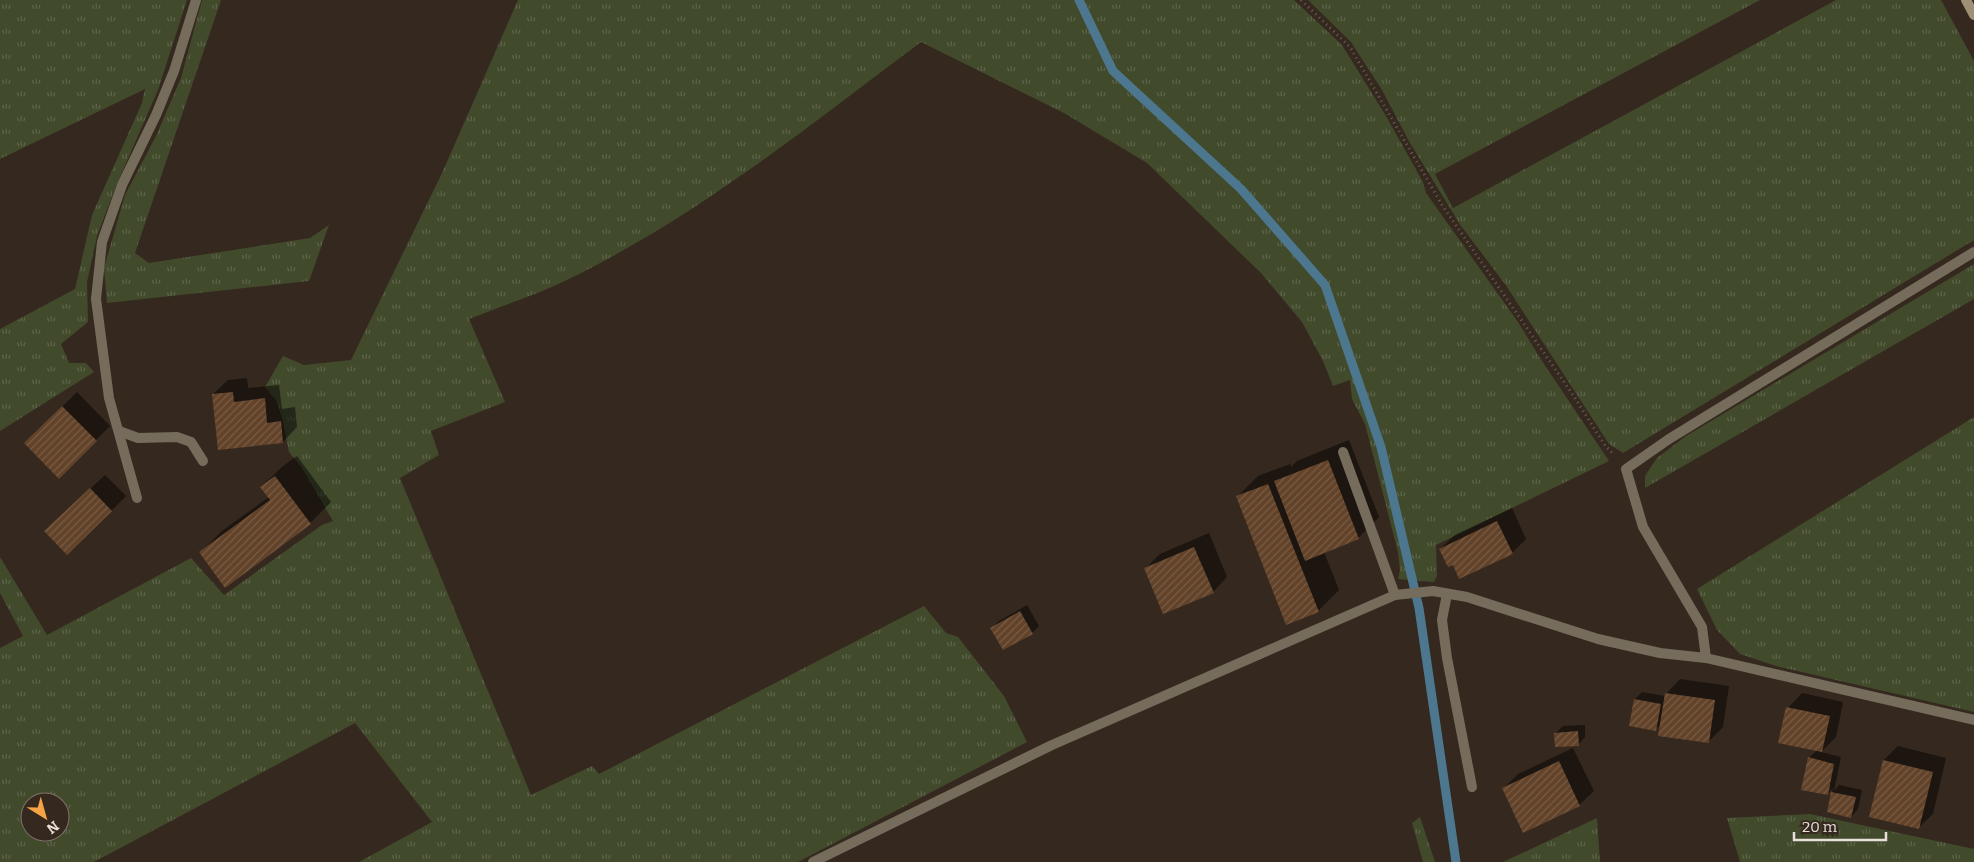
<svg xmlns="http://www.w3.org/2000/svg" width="1974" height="862" viewBox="0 0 1974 862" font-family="Bitter,serif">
	<defs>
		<pattern id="grass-tufts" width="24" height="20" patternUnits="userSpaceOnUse" patternTransform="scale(1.25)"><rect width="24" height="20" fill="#424a2c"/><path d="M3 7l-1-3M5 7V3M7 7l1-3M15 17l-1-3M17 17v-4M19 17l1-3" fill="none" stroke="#5d644a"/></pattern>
		<pattern id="building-hatch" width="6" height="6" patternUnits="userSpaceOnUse" patternTransform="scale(1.25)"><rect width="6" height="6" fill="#624228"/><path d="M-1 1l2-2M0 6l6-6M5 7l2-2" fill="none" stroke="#785d47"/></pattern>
	</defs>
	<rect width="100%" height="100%" fill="#35281e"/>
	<g fill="url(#grass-tufts)" fill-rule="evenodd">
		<polygon points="0,0 187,0 158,90 116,186 97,236 87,282 88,322 61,344 69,363 86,363 94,372 0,431 0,329 75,289 92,215 142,103 145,89 0,159"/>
		<polygon points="202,0 221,0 135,253 149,263 310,238 329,225 309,281 107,303 104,268 125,195 156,136 181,78"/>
		<path d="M518 0H1294L1342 45 1386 116 1423 182 1426 193 1518 322 1540 358 1609 461 1436 545 1437 576 1434 582 1398 579 1400 570 1398 552 1365 424 1352 399 1350 380 1333 386 1323 361 1302 322 1261 273 1147 163 1064 113 921 42C806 128 698 216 567 280 536 295 501 306 469 319L505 402 431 431 439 455 400 478 531 795 592 766 599 774 924 606 946 633 958 637 1004 696 1027 742 798 862H359L432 822 355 723 94 862H0V648L23 636 0 593V557L47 635 191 558 224 595 322 525 333 521 302 468 289 452 282 417 276 400 265 387 283 356 304 365 351 360 443 171ZM30 802H60V832H30Z"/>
		<polygon points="1308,0 1760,0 1435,174 1453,208 1836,0 1941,0 1974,61 1974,240 1623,453 1609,444 1505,284 1461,226 1410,143 1382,90 1351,42"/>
		<polygon points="1974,264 1974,299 1645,488 1645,476 1657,458 1686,436"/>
		<polygon points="1974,417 1974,712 1776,666 1740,654 1717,630 1697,589"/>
		<polygon points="1810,814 1974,849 1974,862 1740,862 1727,818"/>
		<polygon points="1420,817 1435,862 1423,862 1412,823"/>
		<polygon points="1597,818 1600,862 1503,862"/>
	</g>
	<g fill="#0007">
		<polygon points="247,378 248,388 279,385 282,409 295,407 297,427 283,442 213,394 228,380"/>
		<polygon points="77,392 110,426 59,477 26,443"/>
		<polygon points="1349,440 1379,517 1358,538 1324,552 1339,590 1318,611 1237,497 1258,476 1290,464 1291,467 1297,461"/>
		<polygon points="297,456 331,502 310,523 201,552 222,531 269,497 261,487 283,466"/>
		<polygon points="105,475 126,496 111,511 60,517"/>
		<polygon points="1512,508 1526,539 1512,553 1453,564 1440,549 1455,535"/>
		<polygon points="1209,533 1227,577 1213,592 1145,569 1160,554"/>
		<polygon points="1027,605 1039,626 1032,633 1004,649 992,628 999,621"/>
		<polygon points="1680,679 1729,686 1723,727 1708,742 1661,724 1655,730 1635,699 1642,692 1665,696 1666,694"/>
		<polygon points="1802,693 1843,702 1836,737 1821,752 1841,757 1834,791 1839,785 1862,790 1858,809 1851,817 1828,811 1833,788 1827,794 1809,758 1817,750 1788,708"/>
		<polygon points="1585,725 1585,737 1578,745 1556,733 1563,726"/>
		<polygon points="1898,746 1946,758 1933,814 1918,828 1884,760"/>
		<polygon points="1573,748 1594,791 1579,805 1503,789 1518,774"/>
	</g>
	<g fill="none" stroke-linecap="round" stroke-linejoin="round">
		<polyline stroke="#4c778e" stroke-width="9" points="1079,0 1113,71 1241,189 1325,285 1381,447 1419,608 1456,862"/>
	</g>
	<g fill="url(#building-hatch)">
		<polygon points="233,392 234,402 265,398 267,423 281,421 283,443 218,450 212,394"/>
		<polygon points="62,406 97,441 59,479 24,443"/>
		<polygon points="1328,460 1359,539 1305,561 1274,481"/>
		<polygon points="275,476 311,524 225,588 199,552 270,500 260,487"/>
		<polygon points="1268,484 1319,612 1286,625 1236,496"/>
		<polygon points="90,488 112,511 67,555 44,531"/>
		<polygon points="1497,521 1513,554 1459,579 1453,565 1448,567 1439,549"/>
		<polygon points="1194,547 1214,593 1163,614 1144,568"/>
		<polygon points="1020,611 1033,634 1003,650 990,628"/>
		<polygon points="1665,693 1715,700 1709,743 1658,736"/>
		<polygon points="1634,699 1661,704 1656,731 1629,726"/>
		<polygon points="1786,707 1830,716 1822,752 1778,743"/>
		<polygon points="1578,731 1579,746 1555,747 1554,733"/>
		<polygon points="1808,757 1834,764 1828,795 1801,790"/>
		<polygon points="1883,760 1933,772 1919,829 1869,817"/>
		<polygon points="1559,761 1580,806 1523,833 1502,788"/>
		<polygon points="1831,792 1856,797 1851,818 1827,812"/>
	</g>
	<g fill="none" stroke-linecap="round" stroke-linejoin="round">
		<polyline stroke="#6c6057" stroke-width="3" stroke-dasharray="1 4" stroke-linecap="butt" points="1301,0 1350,47 1442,205 1575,398 1604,444 1612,453"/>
		<g stroke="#756c5c" stroke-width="10">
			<polyline points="96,299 109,398 137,498"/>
			<polyline points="119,431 138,438 177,437 191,442 203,461"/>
			<polyline points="1343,452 1395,595"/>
			<polyline points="1447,594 1442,620 1447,658 1472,787"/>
		</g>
		<g stroke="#756c5c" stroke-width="10">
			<polyline points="96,299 102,242 122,185 156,115 174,71 196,0"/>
			<polyline points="1706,658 1974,720"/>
			<polyline points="813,862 1052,745 1395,595 1433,591 1467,597 1598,639 1660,653 1706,658 1702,627 1643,527 1626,469 1669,439 1974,252"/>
		</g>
		<polyline stroke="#a09077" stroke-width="10" points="1966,0 1974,15"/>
	</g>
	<g transform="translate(45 817) rotate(143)"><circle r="24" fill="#35281e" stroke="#7d7269"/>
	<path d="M0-4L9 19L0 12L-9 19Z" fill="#f6a247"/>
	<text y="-8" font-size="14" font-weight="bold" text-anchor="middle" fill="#e9e0da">N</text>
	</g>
	<path d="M1794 832v8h92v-8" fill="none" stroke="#e9e0da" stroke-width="2.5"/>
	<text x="1802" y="832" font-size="15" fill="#e9e0da" stroke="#35281e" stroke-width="4" paint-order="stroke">20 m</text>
</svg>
